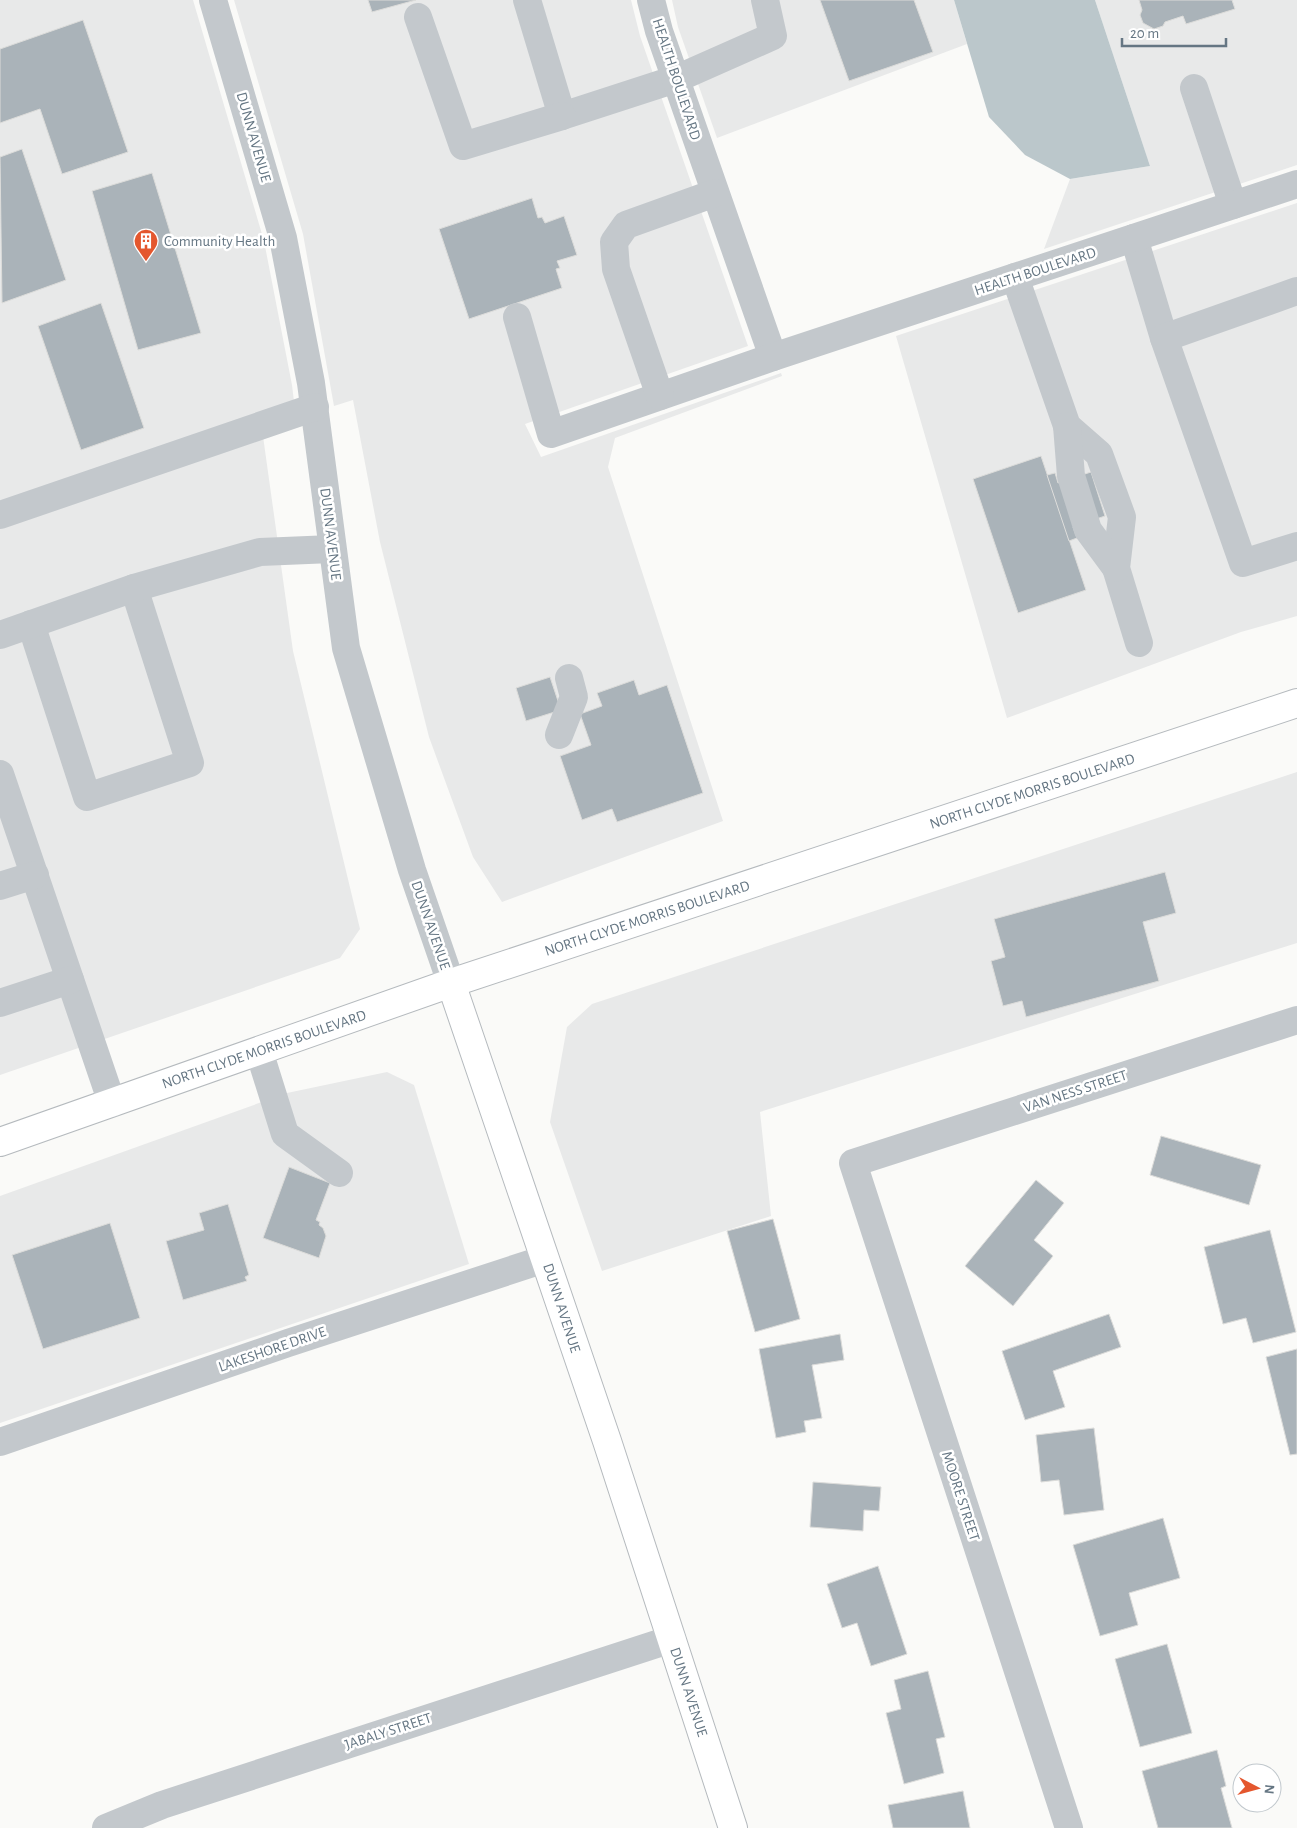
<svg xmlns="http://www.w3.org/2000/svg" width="1297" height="1828" viewBox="0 0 1297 1828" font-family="'Alegreya Sans',sans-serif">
	<rect width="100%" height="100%" fill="#fafaf8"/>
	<g fill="#e8e9e9">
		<polygon points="0,0 193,0 264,241 292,385 296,418 262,429 293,651 360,929 340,958 0,1075"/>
		<polygon points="234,0 631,0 640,36 748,346 525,424 541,457 781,373 782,376 615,438 608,467 723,821 502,902 473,857 429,737 380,542 353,400 334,406 303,234"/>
		<polygon points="672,0 954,0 967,44 717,138 678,27"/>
		<polygon points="1095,0 1297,0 1297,165 1044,249 1070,179 1150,166"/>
		<polygon points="1297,203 1297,616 1241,632 1007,718 896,336"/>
		<polygon points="1297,772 1297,943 760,1112 771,1216 602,1271 550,1122 567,1027 592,1004"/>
		<polygon points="387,1072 414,1085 469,1264 0,1423 0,1196 287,1093"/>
	</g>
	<polygon fill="#bbc7cb" points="954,0 1095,0 1150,166 1070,179 1025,155 989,117"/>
	<g fill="#aab3b9" stroke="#dcdcda">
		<polygon points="368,0 416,0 372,12"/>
		<polygon points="820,0 914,0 933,52 849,81"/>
		<polygon points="1139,0 1232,0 1235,9 1186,24 1183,16 1165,22 1163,26 1154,29 1143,23 1140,15 1142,10"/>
		<polygon points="83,20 128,152 62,174 40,109 0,123 0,49"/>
		<polygon points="22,149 66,280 2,303 0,157"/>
		<polygon points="152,173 201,333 138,350 92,191"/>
		<polygon points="532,198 538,218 542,217 545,223 564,216 577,255 557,261 560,268 556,269 562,288 469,319 439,229"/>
		<polygon points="101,303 144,428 81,450 38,326"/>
		<polygon points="1041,456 1086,590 1018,613 973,479"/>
		<polygon points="1091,472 1105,516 1073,527 1077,538 1069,541 1047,475 1055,473 1058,483"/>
		<polygon points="550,677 561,710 526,721 516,688"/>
		<polygon points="634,680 639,695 667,685 703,793 617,822 612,809 582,820 560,756 591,745 580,714 602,706 597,693"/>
		<polygon points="1165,872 1176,913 1143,922 1159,981 1026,1017 1022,1001 1003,1006 991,961 1005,957 994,919"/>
		<polygon points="1161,1136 1261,1165 1249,1205 1150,1175"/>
		<polygon points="289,1167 330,1183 316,1220 320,1222 319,1225 323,1228 326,1236 319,1258 263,1238"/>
		<polygon points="1036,1180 1064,1203 1034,1240 1053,1256 1013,1306 965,1266"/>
		<polygon points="228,1204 249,1275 245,1277 247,1281 183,1300 166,1241 204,1230 199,1213"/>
		<polygon points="773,1219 800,1319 755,1332 727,1231"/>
		<polygon points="110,1223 140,1318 43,1349 12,1255"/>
		<polygon points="1270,1230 1296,1332 1253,1343 1246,1318 1223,1324 1204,1247"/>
		<polygon points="1109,1314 1121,1347 1053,1371 1065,1407 1025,1420 1002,1351"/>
		<polygon points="840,1334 844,1360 812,1365 822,1418 804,1421 806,1432 776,1438 759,1349"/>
		<polygon points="1297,1349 1297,1454 1290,1455 1266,1357"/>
		<polygon points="1094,1428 1104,1510 1064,1515 1059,1480 1041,1482 1036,1435"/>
		<polygon points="813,1482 881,1487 879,1511 864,1510 863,1531 810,1527"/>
		<polygon points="1163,1518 1180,1578 1129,1593 1138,1625 1100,1636 1073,1545"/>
		<polygon points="878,1566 907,1654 871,1666 857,1623 842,1628 827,1584"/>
		<polygon points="1167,1644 1192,1733 1140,1747 1115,1659"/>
		<polygon points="928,1671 945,1737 936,1739 944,1773 904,1784 886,1713 901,1709 894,1680"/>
		<polygon points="1217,1750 1226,1786 1221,1788 1232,1828 1158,1828 1142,1771"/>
		<polygon points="963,1791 970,1828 893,1828 888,1805"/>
	</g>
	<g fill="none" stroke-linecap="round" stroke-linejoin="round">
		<defs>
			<g id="major">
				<polyline points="451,983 607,1441 733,1828"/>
				<polyline points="0,1142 451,983 1297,703"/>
			</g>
		</defs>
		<use href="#major" stroke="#b5babe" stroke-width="30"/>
		<g stroke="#c3c8cc" stroke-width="28">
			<polyline points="213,0 283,238 311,383 346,648 412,870 451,983"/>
			<polyline points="527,0 562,116 676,79 773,36 765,0"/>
			<polyline points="651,0 659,31 773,357"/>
			<polyline points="418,17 463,146 562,116"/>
			<polyline points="1194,88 1233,205"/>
			<polyline points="1134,238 1164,338"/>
			<polyline points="1015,277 1067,426 1099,454 1122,517 1116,568 1139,643"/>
			<polyline points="1297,291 1164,338 1243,563 1297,546"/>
			<polyline points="517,317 551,434 773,357 1297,184"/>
			<polyline points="660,396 616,269 614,242 626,225 715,193"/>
			<polyline points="1067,426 1071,476 1088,530 1116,568"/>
			<polyline points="0,515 315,407"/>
			<polyline points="31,624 87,797 190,763 134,588"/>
			<polyline points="0,635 134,588 260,552 332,549"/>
			<polyline points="559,735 574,697 569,678"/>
			<polyline points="0,774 112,1103"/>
			<polyline points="0,886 35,875"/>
			<polyline points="0,1003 70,980"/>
			<polyline points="259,1051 285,1134 339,1173"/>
			<polyline points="0,1442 288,1343 545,1259"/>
			<polyline points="106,1828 162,1805 672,1639"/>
			<polyline points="1069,1828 853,1163 1297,1020"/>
		</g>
		<use href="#major" stroke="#fff" stroke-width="28"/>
	</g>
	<defs>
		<symbol id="building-pin" viewBox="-11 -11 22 30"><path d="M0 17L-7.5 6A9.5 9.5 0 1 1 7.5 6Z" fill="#e4572e" stroke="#fff"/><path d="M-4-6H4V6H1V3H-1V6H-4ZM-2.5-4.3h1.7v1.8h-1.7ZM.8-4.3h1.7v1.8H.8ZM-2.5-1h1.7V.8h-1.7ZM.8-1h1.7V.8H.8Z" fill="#fff"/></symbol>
	</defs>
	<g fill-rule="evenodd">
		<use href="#building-pin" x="132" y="227" width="28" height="38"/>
	</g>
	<g text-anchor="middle" stroke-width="5" stroke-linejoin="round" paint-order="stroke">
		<g font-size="15" fill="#657683" stroke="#fff">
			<text transform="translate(677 79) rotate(72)" y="5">HEALTH BOULEVARD</text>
			<text transform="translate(254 137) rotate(74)" y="5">DUNN AVENUE</text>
			<text transform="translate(1035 271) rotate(-18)" y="5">HEALTH BOULEVARD</text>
			<text transform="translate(331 534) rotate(83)" y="5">DUNN AVENUE</text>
			<text transform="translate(1032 791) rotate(-18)" y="5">NORTH CLYDE MORRIS BOULEVARD</text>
			<text transform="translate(647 918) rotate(-18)" y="5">NORTH CLYDE MORRIS BOULEVARD</text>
			<text transform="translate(431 925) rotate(71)" y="5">DUNN AVENUE</text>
			<text transform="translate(264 1049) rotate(-19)" y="5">NORTH CLYDE MORRIS BOULEVARD</text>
			<text transform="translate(1075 1091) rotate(-18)" y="5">VAN NESS STREET</text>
			<text transform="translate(562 1308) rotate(72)" y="5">DUNN AVENUE</text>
			<text transform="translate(272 1349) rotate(-19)" y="5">LAKESHORE DRIVE</text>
			<text transform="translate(961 1496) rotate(72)" y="5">MOORE STREET</text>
			<text transform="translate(689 1692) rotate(72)" y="5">DUNN AVENUE</text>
			<text transform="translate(388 1731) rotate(-18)" y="5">JABALY STREET</text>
		</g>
		<g font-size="15" fill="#657683" stroke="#fff" text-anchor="start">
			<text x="164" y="246">Community Health</text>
		</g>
	</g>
	<g transform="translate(1257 1788) rotate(96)"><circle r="24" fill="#ffffff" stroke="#c1c8cd"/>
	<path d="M0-4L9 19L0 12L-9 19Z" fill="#e4572e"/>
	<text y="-8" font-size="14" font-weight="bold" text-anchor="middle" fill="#657683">N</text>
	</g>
	<path d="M1122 38v8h104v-8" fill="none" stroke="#657683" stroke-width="2.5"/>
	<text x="1130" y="38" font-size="15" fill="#657683" stroke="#ffffff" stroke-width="4" paint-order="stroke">20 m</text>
</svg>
